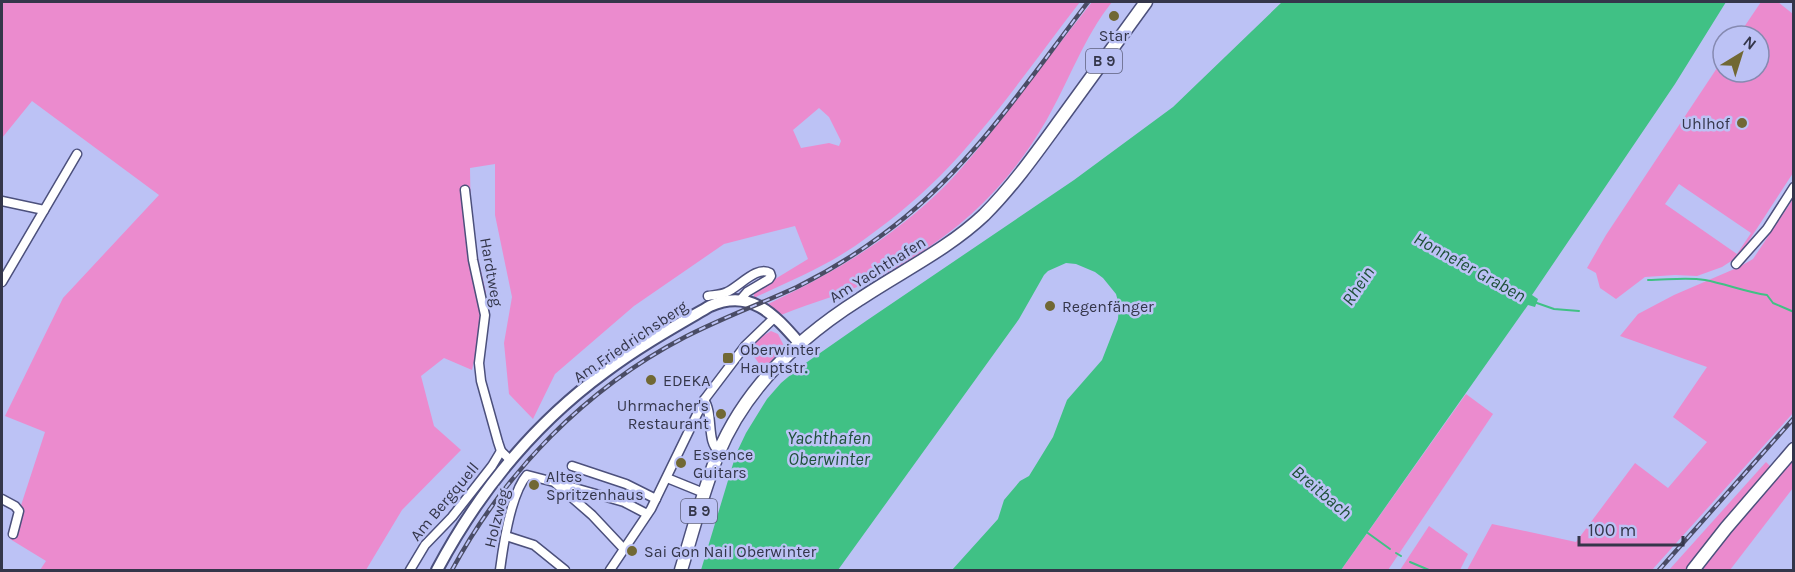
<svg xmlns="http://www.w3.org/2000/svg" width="1795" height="572" viewBox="0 0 1795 572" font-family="Karla,sans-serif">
	<rect width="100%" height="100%" fill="#bcc2f5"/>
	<g fill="#eb8bce" fill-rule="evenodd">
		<path d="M2 2H1080C1035 60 992 123 940 176 914 202 885 225 855 246 824 267 788 282 754 298V292L808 259 795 226 724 244 634 306 555 374 533 419 509 394 504 343 512 297 495 215V164L470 168 471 228 486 293 480 314 479 337 472 370 444 358 421 376 434 426 461 450 402 510 366 570H40L46 561 10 539 45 432 5 416 63 298 159 195 32 101 2 138ZM819 108 829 117 841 141 839 146 829 143 801 148 793 130Z"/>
		<path d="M1092 2H1112C1084 37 1069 81 1046 121 1005 192 951 239 879 277 848 293 813 302 781 315L766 305C834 273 893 238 947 184 971 159 993 130 1014 103 1040 69 1066 35 1092 2Z"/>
		<path d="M1761 2H1778L1793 14V173L1739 256 1722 267 1697 276 1675 275 1645 277 1616 299 1600 288 1596 273 1587 268 1606 235 1723 59V72H1759V36H1738ZM1679 184 1751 233 1737 254 1665 204Z"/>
		<polygon points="1793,199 1793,413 1652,570 1467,570 1492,524 1576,542 1635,463 1668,488 1707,442 1673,417 1707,367 1620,336 1638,314 1674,295 1739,267 1753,259"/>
		<polygon points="771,331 778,334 784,346 764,370 749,350 761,337"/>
		<polygon points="1466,394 1493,414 1388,570 1341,570"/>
		<polygon points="1793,460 1793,488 1730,570 1702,570 1750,509"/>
		<polygon points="1766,462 1771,467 1686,570 1669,570"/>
		<polygon points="1429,526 1468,554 1460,570 1400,570"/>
	</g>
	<polygon fill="#40c185" points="1282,2 1726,2 1675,84 1532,295 1538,299 1535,307 1528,305 1341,570 952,570 998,519 1004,500 1020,481 1029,476 1053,437 1067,400 1102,360 1118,319 1119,305 1116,294 1103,278 1095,272 1076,264 1066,263 1048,271 1044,275 1019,319 838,570 701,570 736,454 746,433 767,399 781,383 800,367 866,321 1074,180 1173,107"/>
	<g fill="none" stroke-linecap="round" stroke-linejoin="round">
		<g stroke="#40c185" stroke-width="2">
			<path d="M1648 280C1667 280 1686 277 1705 280 1726 284 1746 292 1767 295L1773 303 1794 312"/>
			<polyline points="1534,302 1554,309 1579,311"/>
			<polyline points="1365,531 1390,549"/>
			<polyline points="1396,553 1401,556"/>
			<polyline points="1410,562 1429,570"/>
		</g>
		<defs>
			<g id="minor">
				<polyline points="465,190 473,260 485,315 479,363 481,381 498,442 501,451 511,461"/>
				<polyline points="2,201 44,210"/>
				<polyline points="1736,264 1767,229 1794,187"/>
				<polyline points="2,282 77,154"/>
				<path d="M708 296C714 295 721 295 727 292 739 287 757 265 770 273L771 276 769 279 747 292 741 299"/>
				<path d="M704 400C714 414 706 443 719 451"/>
				<polyline points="572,466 626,484 656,499"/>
				<polyline points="667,478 704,493"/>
				<polyline points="557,483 624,502 647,514"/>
				<polyline points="2,499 15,506 19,511 13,534"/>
				<polyline points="506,536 534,545 565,570"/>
				<polyline points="410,570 425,545 452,517 492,466 501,451"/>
				<path d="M500 570C503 547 511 493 527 475L554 482 592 515 623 548"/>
				<polyline points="610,570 651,509 704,400 745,346 774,318"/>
			</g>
			<path id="tertiary" d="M437 570C478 493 534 424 605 372 638 347 674 327 710 306 750 288 774 314 799 343"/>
			<g id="primary">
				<path d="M681 570C693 531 703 491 718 454 746 386 800 337 860 299 902 271 948 249 984 215 1013 186 1037 152 1061 119 1089 80 1118 41 1146 2"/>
				<polyline points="1693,570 1726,528 1794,449"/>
			</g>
		</defs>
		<use href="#minor" stroke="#4c507c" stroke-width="11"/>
		<use href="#tertiary" stroke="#4c507c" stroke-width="14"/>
		<use href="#primary" stroke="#4c507c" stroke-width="15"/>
		<use href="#minor" stroke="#fff" stroke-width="8"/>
		<use href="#tertiary" stroke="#fff" stroke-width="10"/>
		<use href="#primary" stroke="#fff" stroke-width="12"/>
		<defs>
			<g id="rail">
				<path d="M452 570C505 472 585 389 685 337 722 318 760 304 797 287 827 272 855 255 882 235 967 174 1026 83 1088 2"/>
				<polyline points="1659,570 1794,418"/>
			</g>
		</defs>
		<use href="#rail" stroke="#4a4c65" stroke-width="4.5"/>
		<use href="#rail" stroke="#bcc2f5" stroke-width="2" stroke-dasharray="7" stroke-linecap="butt"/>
	</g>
	<g fill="#716834" stroke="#bcc2f5" stroke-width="2">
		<circle cx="1114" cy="16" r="6"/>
		<circle cx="1742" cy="123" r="6"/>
		<circle cx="1050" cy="306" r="6"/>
		<rect x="722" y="352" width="12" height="12" rx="3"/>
		<circle cx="651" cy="380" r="6"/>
		<circle cx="721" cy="414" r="6"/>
		<circle cx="681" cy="463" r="6"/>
		<circle cx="534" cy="485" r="6"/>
		<circle cx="632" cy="551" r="6"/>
	</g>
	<g text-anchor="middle" stroke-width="5" stroke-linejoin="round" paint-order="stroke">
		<g fill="#bcc2f5" stroke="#5d607d" stroke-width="1.5">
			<rect x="1086" y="49" width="36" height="24" rx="4.5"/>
			<rect x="681" y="499" width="36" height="24" rx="4.5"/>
		</g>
		<g font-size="15" font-weight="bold" fill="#34364a">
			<text x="1104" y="66">B 9</text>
			<text x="699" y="516">B 9</text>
		</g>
		<g font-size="16" fill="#34364a" stroke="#bcc2f5" text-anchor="start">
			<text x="1114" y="41" text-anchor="middle">Star</text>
			<text x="1730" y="129" text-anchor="end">Uhlhof</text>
			<text x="1062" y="312">Regenfänger</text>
			<text x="740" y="355">Oberwinter<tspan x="740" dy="18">Hauptstr.</tspan></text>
			<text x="663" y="386">EDEKA</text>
			<text x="709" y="411" text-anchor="end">Uhrmacher's<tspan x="709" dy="18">Restaurant</tspan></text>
			<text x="693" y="460">Essence<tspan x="693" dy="18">Guitars</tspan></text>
			<text x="546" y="482">Altes<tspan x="546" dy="18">Spritzenhaus</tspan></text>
			<text x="644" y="557">Sai Gon Nail Oberwinter</text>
		</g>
		<g font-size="16" fill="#34364a" stroke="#bcc2f5">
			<text transform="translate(877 269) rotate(-32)" y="6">Am Yachthafen</text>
			<text transform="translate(492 272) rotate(80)" y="6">Hardtweg</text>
			<text transform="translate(630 341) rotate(-34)" y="6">Am Friedrichsberg</text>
			<text transform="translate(444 501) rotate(-50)" y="6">Am Bergquell</text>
			<text transform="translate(496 518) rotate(-76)" y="6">Holzweg</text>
		</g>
		<g font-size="18" font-style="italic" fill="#1e5038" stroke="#bcc2f5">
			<text transform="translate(1470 267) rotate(29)" y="6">Honnefer Graben</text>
			<text transform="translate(1358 286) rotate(-56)" y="6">Rhein</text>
			<text x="829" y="444">Yachthafen<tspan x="829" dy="21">Oberwinter</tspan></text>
			<text transform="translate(1322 492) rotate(40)" y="6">Breitbach</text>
		</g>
	</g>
	<rect width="1795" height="572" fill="none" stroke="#34364a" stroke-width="6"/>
	<g transform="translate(1741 54) rotate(38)"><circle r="28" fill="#bcc2f5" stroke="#868ab1" stroke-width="1.5"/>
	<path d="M0-4.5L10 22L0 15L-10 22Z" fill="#716834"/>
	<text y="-9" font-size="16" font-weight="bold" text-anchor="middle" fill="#34364a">N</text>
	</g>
	<path d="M1579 536v9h104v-9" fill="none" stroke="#34364a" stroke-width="3"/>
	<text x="1588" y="536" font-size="18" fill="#34364a" stroke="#bcc2f5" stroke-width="4.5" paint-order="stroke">100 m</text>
</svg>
